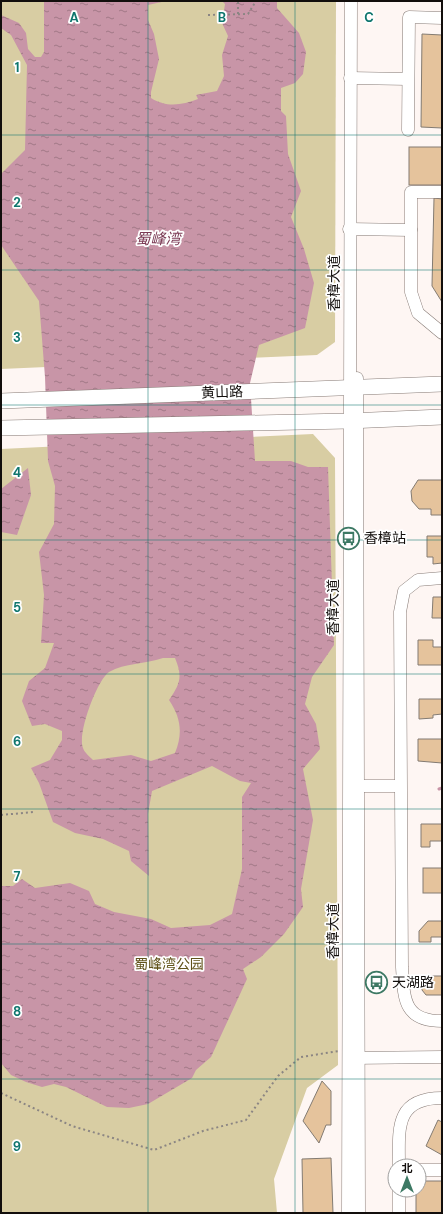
<svg xmlns="http://www.w3.org/2000/svg" width="443" height="1214" viewBox="0 0 443 1214" font-family="'DM Sans','Noto Sans SC',sans-serif">
	<defs>
		<pattern id="water-ripples" width="26" height="14" patternUnits="userSpaceOnUse"><rect width="26" height="14" fill="#c895a7"/><path d="M2 4q2-2 4 0t4 0M15 11q2-2 4 0t4 0" fill="none" stroke="#a17886"/></pattern>
	</defs>
	<rect width="100%" height="100%" fill="#fef6f3"/>
	<g fill="#d8cda3">
		<polygon points="1,1 336,1 335,342 317,355 1,369"/>
		<polygon points="313,434 335,458 338,1065 307,1088 274,1179 277,1213 1,1213 1,449"/>
	</g>
	<g fill="url(#water-ripples)" fill-rule="evenodd">
		<path d="M44 1H166L148 5V20L154 34 159 59 151 92V98C167 108 182 105 198 99L196 95 217 91 224 76 222 55 228 36 222 23 225 4 222 1H277V8L299 33 306 52 303 74 295 83 281 88V111L286 116 288 154 301 191 291 217 304 249 314 283 305 328 259 345 250 383 255 461H291L308 467H328L334 645 312 677 305 704 316 724 320 749 303 769 313 820 301 889 303 907 284 934 261 957 243 969 247 979 211 1057 196 1070 192 1078 148 1104 129 1108 107 1107 66 1087 54 1084 42 1087 26 1082 11 1075 1 1063V886H13L22 879 35 888 70 883 89 891 95 904 114 912 151 919 171 928 210 925 232 914 242 869V797L251 783 240 781 212 766 152 791 148 814 149 876 131 861 129 851 103 839 75 833 53 822 39 783 31 768 50 760 62 740V731L45 724 32 726 22 701 29 681 45 668 54 643H41L44 595 39 552 54 524 55 486 48 461 45 377 39 301 1 245V174L25 150 27 65 11 35 1 28V15L19 23 26 33 28 49 35 57H41L44 52ZM163 658H175C183 677 180 684 169 700 181 718 183 733 175 753L151 761 131 755 93 760C90 757 84 752 83 748 77 734 97 680 109 672 125 663 145 664 163 658Z"/>
		<polygon points="28,468 31,495 17,535 1,532 1,489"/>
	</g>
	<g fill="none" stroke-linecap="round" stroke-linejoin="round">
		<polyline stroke="#c895a7" stroke-width="3" points="439,789 442,788"/>
	</g>
	<g fill="#e5c39c" stroke="#837b72">
		<polygon points="422,34 442,35 442,128 421,127"/>
		<rect x="409" y="147" width="33" height="38"/>
		<polygon points="434,198 442,199 442,302 432,286"/>
		<polygon points="418,480 442,480 442,515 431,515 431,509 419,509 412,501 411,491"/>
		<polygon points="427,536 442,536 442,563 433,564 433,557 427,557"/>
		<polygon points="433,597 442,597 442,618 432,618"/>
		<polygon points="418,640 433,640 433,647 442,647 442,665 418,665"/>
		<polygon points="419,699 442,699 442,714 433,715 433,718 419,719"/>
		<polygon points="418,739 442,739 442,763 418,761"/>
		<polygon points="421,824 442,824 442,841 430,841 430,847 421,847"/>
		<rect x="423" y="868" width="19" height="25"/>
		<polygon points="428,921 442,921 442,937 431,937 431,942 419,942 419,931"/>
		<polygon points="427,976 442,976 442,995 426,995 422,990 421,981"/>
		<polygon points="322,1081 331,1091 331,1125 326,1125 319,1143 303,1121"/>
		<polygon points="438,1120 442,1122 442,1155 426,1146"/>
		<polygon points="331,1158 333,1213 303,1213 302,1159"/>
		<polygon points="419,1181 442,1181 442,1213 416,1213 416,1190 419,1190"/>
	</g>
	<g fill="none" stroke-linecap="round" stroke-linejoin="round">
		<defs>
			<g id="minor">
				<polyline points="350,78 408,79"/>
				<polyline points="408,130 409,17 442,18"/>
				<polyline points="442,192 411,192 411,292 418,313 442,333"/>
				<polyline points="349,229 411,230"/>
				<polyline points="357,378 359,1213"/>
				<path d="M442 578 418 580 404 591 400 612 402 967C404 998 403 1021 442 1021"/>
				<polyline points="351,786 400,786"/>
				<polyline points="351,1058 442,1057"/>
				<path d="M399 1166C399 1130 394 1098 442 1098"/>
				<polyline points="419,1170 442,1170"/>
				<polyline points="399,1190 399,1213"/>
				<polyline points="348,1213 351,1"/>
			</g>
			<g id="major">
				<polyline points="1,401 442,384"/>
				<polyline points="1,428 348,421 442,417"/>
			</g>
		</defs>
		<use href="#minor" stroke="#877b76" stroke-width="13"/>
		<use href="#major" stroke="#877b76" stroke-width="16"/>
		<g stroke="#8b8583" stroke-width="2" stroke-dasharray="2 3" stroke-linecap="butt">
			<polyline points="238,14 238,1"/>
			<polyline points="208,15 248,14 256,1"/>
			<polyline points="1,815 34,812"/>
			<polyline points="1,1093 72,1126 154,1150 203,1131 246,1120 278,1076 301,1057 339,1051"/>
		</g>
		<use href="#minor" stroke="#fff" stroke-width="12"/>
		<use href="#major" stroke="#fff" stroke-width="15"/>
	</g>
	<path fill="none" stroke="#0f766e" stroke-width="1" stroke-opacity="0.55" d="M148 1V1213M295 1V1213M1 135H442M1 270H442M1 405H442M1 540H442M1 674H442M1 809H442M1 944H442M1 1079H442"/>
	<defs>
		<symbol id="bus-ring" viewBox="-11 -11 22 22"><circle r="9.5" fill="#fff" stroke="#3d7964" stroke-width="1.5"/><path d="M-5-6H5V4H4V6H2V4H-2V6H-4V4H-5ZM-3.5-4V0h7V-4ZM-3.5 1.2v1.5H-2V1.2ZM2 1.2v1.5H3.5V1.2Z" fill="#3d7964"/></symbol>
	</defs>
	<g fill-rule="evenodd">
		<use href="#bus-ring" x="336" y="526" width="25" height="25"/>
		<use href="#bus-ring" x="364" y="970" width="25" height="25"/>
	</g>
	<g text-anchor="middle" stroke-width="3.5" stroke-linejoin="round" paint-order="stroke">
		<g font-size="14" fill="#120e0c" stroke="#fff">
			<text transform="translate(334 283) rotate(-90)" y="5">香樟大道</text>
			<text transform="translate(222 392) rotate(-2)" y="5">黄山路</text>
			<text transform="translate(333 607) rotate(-90)" y="5">香樟大道</text>
			<text transform="translate(333 931) rotate(-90)" y="5">香樟大道</text>
		</g>
		<g font-size="14" fill="#120e0c" stroke="#fff" text-anchor="start">
			<text x="364" y="543">香樟站</text>
			<text x="392" y="987">天湖路</text>
		</g>
		<g font-size="14" fill="#61531b" stroke="#fff">
			<text x="169" y="969">蜀峰湾公园</text>
		</g>
		<g font-size="15" font-style="italic" fill="#7c3b55" stroke="#fff">
			<text x="158" y="244">蜀峰湾</text>
		</g>
	</g>
	<g font-size="13" text-anchor="middle" font-weight="bold" fill="#0f766e" stroke="#fff" stroke-width="3.5" stroke-linejoin="round" paint-order="stroke">
		<text x="74" y="22">A</text>
		<text x="222" y="22">B</text>
		<text x="369" y="22">C</text>
		<text x="17" y="72">1</text>
		<text x="17" y="207">2</text>
		<text x="17" y="342">3</text>
		<text x="17" y="477">4</text>
		<text x="17" y="612">5</text>
		<text x="17" y="746">6</text>
		<text x="17" y="881">7</text>
		<text x="17" y="1016">8</text>
		<text x="17" y="1151">9</text>
	</g>
	<rect width="443" height="1214" fill="none" stroke="#120e0c" stroke-width="4"/>
	<g transform="translate(407 1178)"><circle r="19" fill="#ffffff" stroke="#a09f9e"/>
	<path d="M0-3L7 15L0 10L-7 15Z" fill="#3d7964"/>
	<text y="-6" font-size="11" font-weight="bold" text-anchor="middle" fill="#120e0c">北</text>
	</g>
</svg>
